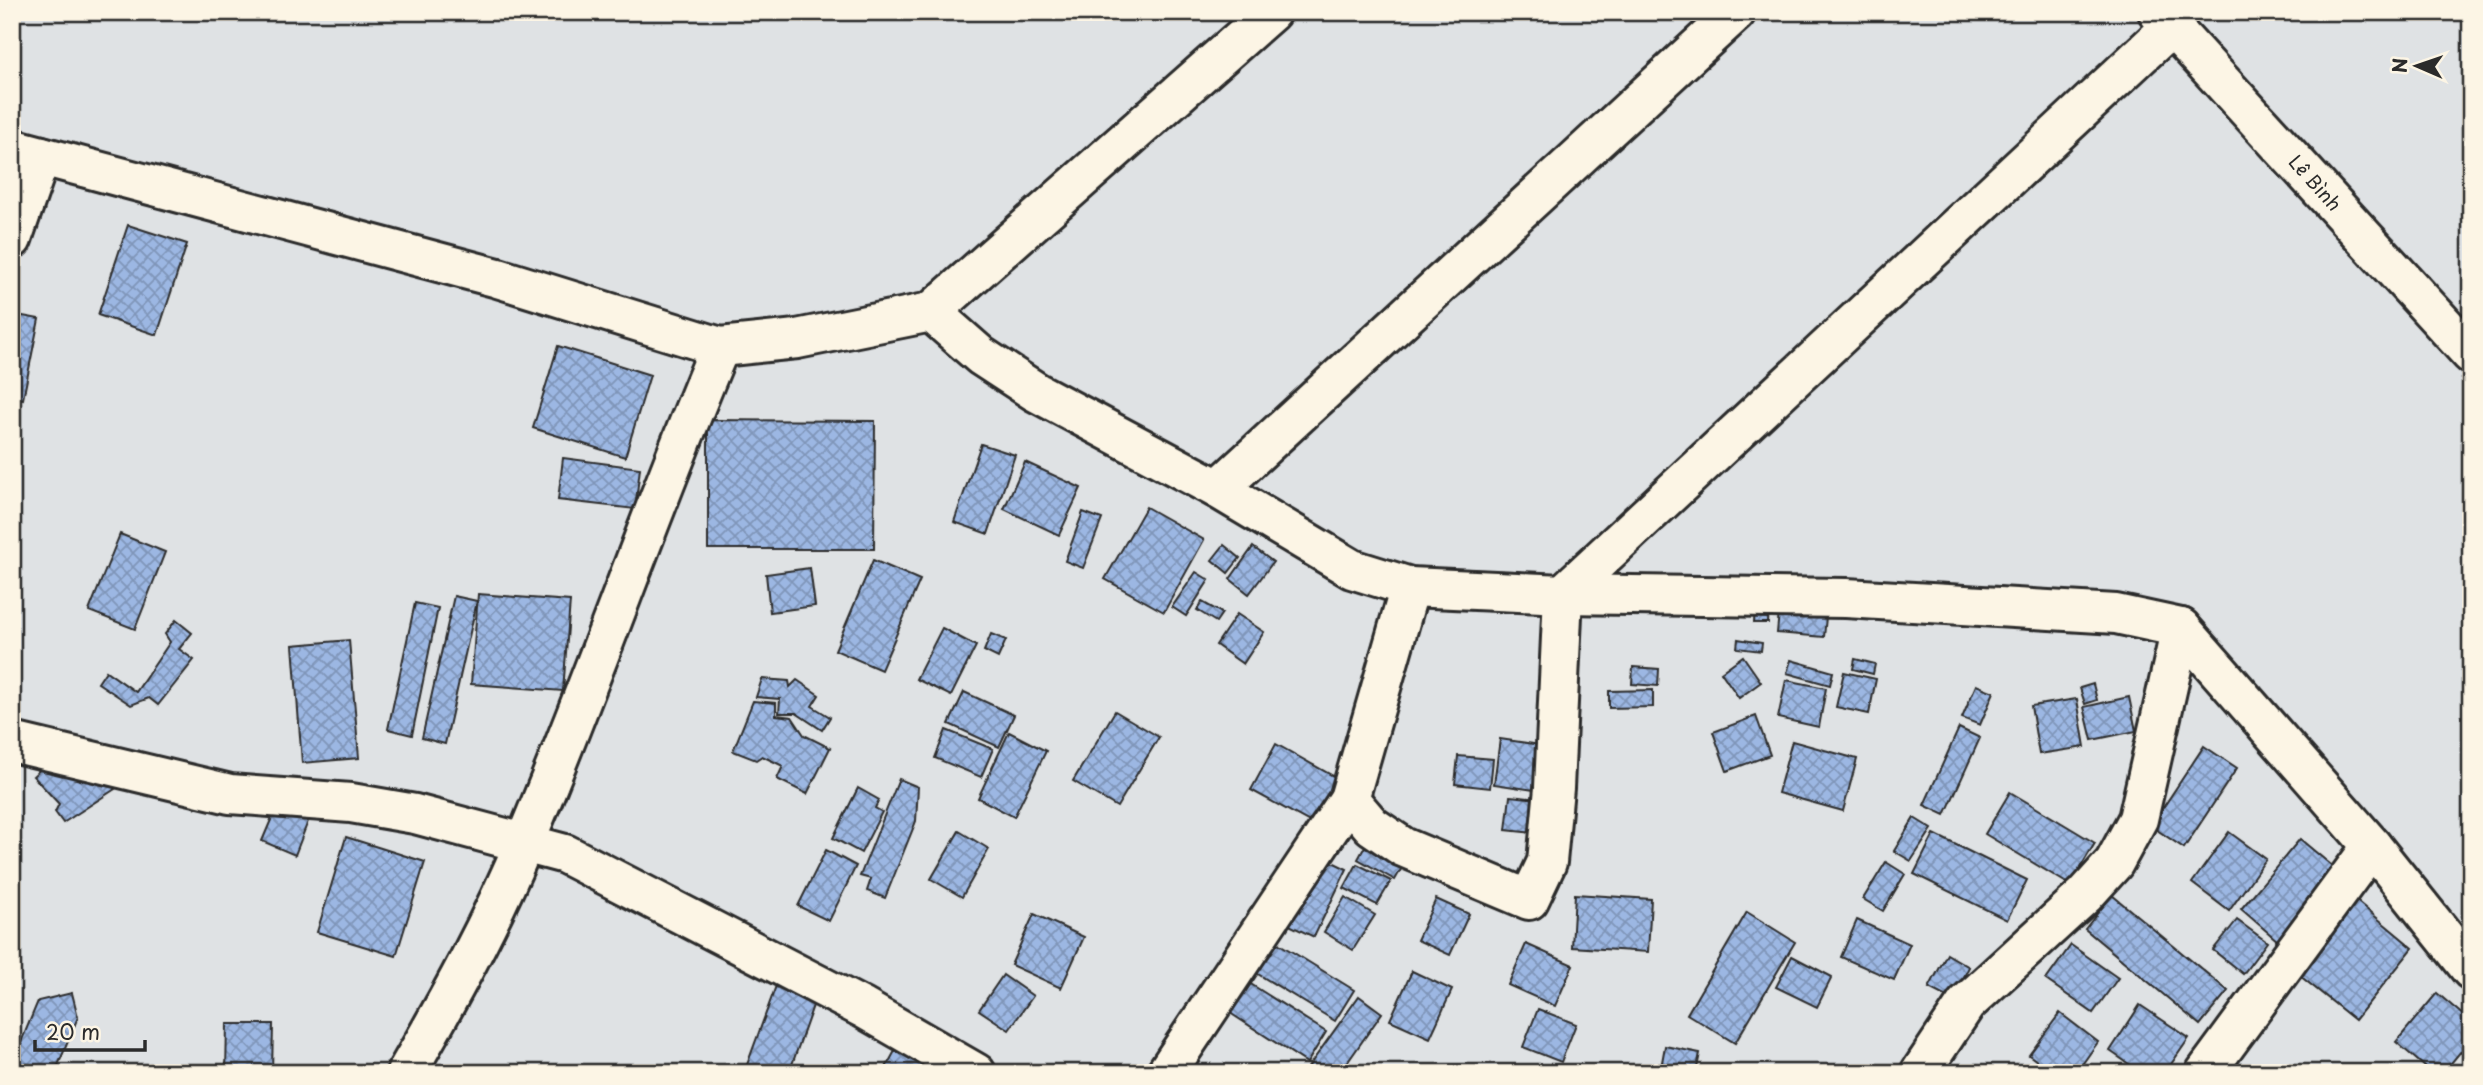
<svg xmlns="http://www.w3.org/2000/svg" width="2483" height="1085" viewBox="0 0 2483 1085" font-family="'Playpen Sans',sans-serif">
	<defs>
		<pattern id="building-cross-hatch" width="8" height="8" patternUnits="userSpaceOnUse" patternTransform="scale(1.75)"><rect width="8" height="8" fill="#9cb7e3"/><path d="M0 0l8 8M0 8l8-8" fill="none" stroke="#7f95b8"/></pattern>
	</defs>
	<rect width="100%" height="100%" fill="#dfe2e4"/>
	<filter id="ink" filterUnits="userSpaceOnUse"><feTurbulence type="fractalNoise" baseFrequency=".0143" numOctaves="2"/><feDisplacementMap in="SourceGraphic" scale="14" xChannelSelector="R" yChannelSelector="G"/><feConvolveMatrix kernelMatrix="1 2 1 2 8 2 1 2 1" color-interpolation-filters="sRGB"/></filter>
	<g filter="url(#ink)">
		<g fill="url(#building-cross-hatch)" stroke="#2b2b2b" stroke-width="2">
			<polygon points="128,225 187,244 157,335 98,315"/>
			<polygon points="12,314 39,319 23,399 12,397"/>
			<polygon points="558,346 650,375 625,457 533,428"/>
			<polygon points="708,420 875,421 874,549 708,549"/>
			<polygon points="981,444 1015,455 988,534 954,522"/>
			<polygon points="563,458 640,468 635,509 558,500"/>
			<polygon points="1025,462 1081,488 1059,535 1004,509"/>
			<polygon points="1146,507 1204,540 1164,612 1105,579"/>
			<polygon points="1083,512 1102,519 1083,568 1065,561"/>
			<polygon points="120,534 165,552 135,629 89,611"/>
			<polygon points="1224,545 1240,558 1228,573 1212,560"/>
			<polygon points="1253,547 1273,562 1249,594 1230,579"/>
			<polygon points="873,560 920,580 881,670 835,650"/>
			<polygon points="810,568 815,606 770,612 766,574"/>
			<polygon points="1196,572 1209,580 1186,616 1172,607"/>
			<polygon points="478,594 570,601 563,691 471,684"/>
			<polygon points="454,596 477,601 445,744 422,738"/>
			<polygon points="1202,602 1222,613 1216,622 1197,610"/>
			<polygon points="415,603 438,608 412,735 388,729"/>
			<polygon points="1755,607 1769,608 1768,623 1754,623"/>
			<polygon points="1779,612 1826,617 1824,637 1777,633"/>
			<polygon points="1237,614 1264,632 1243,664 1216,645"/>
			<polygon points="176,620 192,633 179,649 194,660 158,705 149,698 131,705 98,683 106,671 136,692 170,642 165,634"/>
			<polygon points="942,628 976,646 951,696 916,679"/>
			<polygon points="991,634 1006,640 998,658 984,651"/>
			<polygon points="1738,639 1762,643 1761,651 1737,648"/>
			<polygon points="349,640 359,758 302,763 293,645"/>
			<polygon points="1743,656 1761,682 1739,698 1721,672"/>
			<polygon points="1855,659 1875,664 1873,674 1853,669"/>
			<polygon points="1791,660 1833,672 1830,685 1787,673"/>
			<polygon points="1633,667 1659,669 1658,686 1632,684"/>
			<polygon points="1844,672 1876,679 1869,714 1836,707"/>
			<polygon points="762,679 789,681 790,687 797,680 819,695 812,706 830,717 822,730 796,713 779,713 780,699 756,697"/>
			<polygon points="1786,680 1826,688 1819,727 1778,718"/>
			<polygon points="2093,684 2097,700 2085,704 2080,688"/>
			<polygon points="1976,685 1994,692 1980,725 1962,718"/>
			<polygon points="1653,690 1653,707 1609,708 1609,691"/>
			<polygon points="964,692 1014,715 999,747 949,724"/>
			<polygon points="2129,697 2136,731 2092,740 2084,707"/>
			<polygon points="2077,699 2085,747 2039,754 2031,706"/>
			<polygon points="753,701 776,703 776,715 792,717 804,735 830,748 807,794 777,779 783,766 762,756 756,760 733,751"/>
			<polygon points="1115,711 1159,737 1117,807 1073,781"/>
			<polygon points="1756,716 1770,755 1727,771 1713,732"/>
			<polygon points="1959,728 1980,738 1945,815 1924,805"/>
			<polygon points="946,730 993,749 981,777 935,758"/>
			<polygon points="1009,732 1046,751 1014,817 978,798"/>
			<polygon points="1500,739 1547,746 1541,791 1494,784"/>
			<polygon points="1792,741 1857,759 1843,811 1778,793"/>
			<polygon points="1276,744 1340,780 1315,825 1251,790"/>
			<polygon points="2204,746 2237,768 2184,848 2151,826"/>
			<polygon points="1458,756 1493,759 1490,788 1455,784"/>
			<polygon points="49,761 102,770 115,789 63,823 55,812 59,804 33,776"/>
			<polygon points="899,779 918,787 916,821 885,898 867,891 871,879 860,876"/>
			<polygon points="858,788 879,800 875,808 882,812 861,853 833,838"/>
			<polygon points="2010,792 2095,843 2070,885 1985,834"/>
			<polygon points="1510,796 1539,799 1534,833 1506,830"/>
			<polygon points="276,808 312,811 295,855 262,841"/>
			<polygon points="1914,818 1932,829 1911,861 1894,851"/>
			<polygon points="959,831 989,849 962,897 931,879"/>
			<polygon points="2229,832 2266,859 2229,911 2192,883"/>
			<polygon points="1934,834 2027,880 2007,920 1914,874"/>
			<polygon points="346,837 425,862 396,956 317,932"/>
			<polygon points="1369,839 1407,859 1395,880 1358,859"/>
			<polygon points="2300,839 2337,870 2278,941 2241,909"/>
			<polygon points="826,850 856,866 829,921 798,906"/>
			<polygon points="1318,855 1347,869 1314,937 1285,923"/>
			<polygon points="1886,862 1905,874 1883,911 1863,899"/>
			<polygon points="1357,864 1391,881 1377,905 1344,888"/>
			<polygon points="1575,894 1651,899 1648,952 1572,947"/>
			<polygon points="2112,895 2228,991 2200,1025 2085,929"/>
			<polygon points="1345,897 1375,915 1353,950 1324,932"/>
			<polygon points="2353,898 2413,948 2355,1020 2294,971"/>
			<polygon points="1436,899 1469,914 1450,955 1417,940"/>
			<polygon points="1747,912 1795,942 1735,1043 1687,1014"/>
			<polygon points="1034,914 1084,937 1061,988 1011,965"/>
			<polygon points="1857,920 1910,944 1894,980 1841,957"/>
			<polygon points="2237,920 2267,942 2243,974 2213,950"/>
			<polygon points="1273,940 1354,990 1335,1021 1253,971"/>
			<polygon points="1526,944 1573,965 1555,1006 1508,985"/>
			<polygon points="2071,945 2118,978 2093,1013 2046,980"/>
			<polygon points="1947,954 1969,967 1952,1000 1929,988"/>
			<polygon points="1792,956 1832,977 1817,1007 1776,987"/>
			<polygon points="1412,971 1452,990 1430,1038 1390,1020"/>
			<polygon points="1003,975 1033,996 1009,1030 979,1010"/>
			<polygon points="1246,981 1326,1032 1307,1063 1227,1011"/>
			<polygon points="777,983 816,997 789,1073 744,1073"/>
			<polygon points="72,993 78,1017 55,1073 12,1073 12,1064 38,1001"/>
			<polygon points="2437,993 2471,1022 2471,1039 2443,1073 2432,1073 2396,1042"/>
			<polygon points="1359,996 1382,1013 1340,1073 1304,1073"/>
			<polygon points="2140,1005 2189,1038 2165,1073 2142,1073 2110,1051"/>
			<polygon points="1538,1009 1576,1024 1561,1062 1523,1047"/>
			<polygon points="2060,1013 2098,1042 2076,1073 2053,1073 2029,1055"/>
			<polygon points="227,1024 273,1024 272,1073 226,1073"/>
			<polygon points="1665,1046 1700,1053 1696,1073 1660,1073"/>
			<polygon points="896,1049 936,1071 934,1073 883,1073"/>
		</g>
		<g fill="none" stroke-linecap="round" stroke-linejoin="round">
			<defs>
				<g id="minor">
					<polyline points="2158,12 2471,354"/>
					<polyline points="12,148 498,278 720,347 797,339 931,312 981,356 1036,392 1218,489 1352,569 1410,587 1563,594 1846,598 2116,614 2181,628 2372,846 2471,970"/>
					<polyline points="12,239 41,156"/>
					<polyline points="931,312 1271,12"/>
					<polyline points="1218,489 1736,12"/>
					<polyline points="12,742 230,794 351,803 415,814 565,854 863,1008 976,1073"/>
					<polyline points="1349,799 1372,826 1403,847 1529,900 1547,862 1554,788 1563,594 2171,27"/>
					<path d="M406 1073C449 999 492 921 525 841 594 678 651 510 720 347"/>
					<polyline points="1166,1073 1349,799 1410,587"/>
					<polyline points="1920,1073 1966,1004 2085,895 2114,863 2138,819 2181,628"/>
					<polyline points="2205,1073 2372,846"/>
				</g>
			</defs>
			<use href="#minor" stroke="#2b2b2b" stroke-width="44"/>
			<use href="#minor" stroke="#fcf5e5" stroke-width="38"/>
		</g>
	</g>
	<g text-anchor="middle" stroke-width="5" stroke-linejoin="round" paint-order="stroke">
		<g font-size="19" fill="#2b2b2b" stroke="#fcf5e5">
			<text transform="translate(2315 183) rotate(48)" y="7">Lê Bình</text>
		</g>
	</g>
	<rect width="2483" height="1085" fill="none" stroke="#fcf5e5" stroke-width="42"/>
	<rect x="21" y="21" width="2441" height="1043" fill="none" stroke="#2b2b2b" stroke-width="2.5" filter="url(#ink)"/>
	<g transform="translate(2417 66) rotate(272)" stroke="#fcf5e5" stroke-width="5" paint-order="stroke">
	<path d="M0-5L12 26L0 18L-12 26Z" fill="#2b2b2b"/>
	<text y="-10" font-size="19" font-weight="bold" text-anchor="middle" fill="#2b2b2b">N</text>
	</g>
	<path d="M35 1040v10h110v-10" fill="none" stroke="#2b2b2b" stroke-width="3.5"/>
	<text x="46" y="1040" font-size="21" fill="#2b2b2b" stroke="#fcf5e5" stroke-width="5" paint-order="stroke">20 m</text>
</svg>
